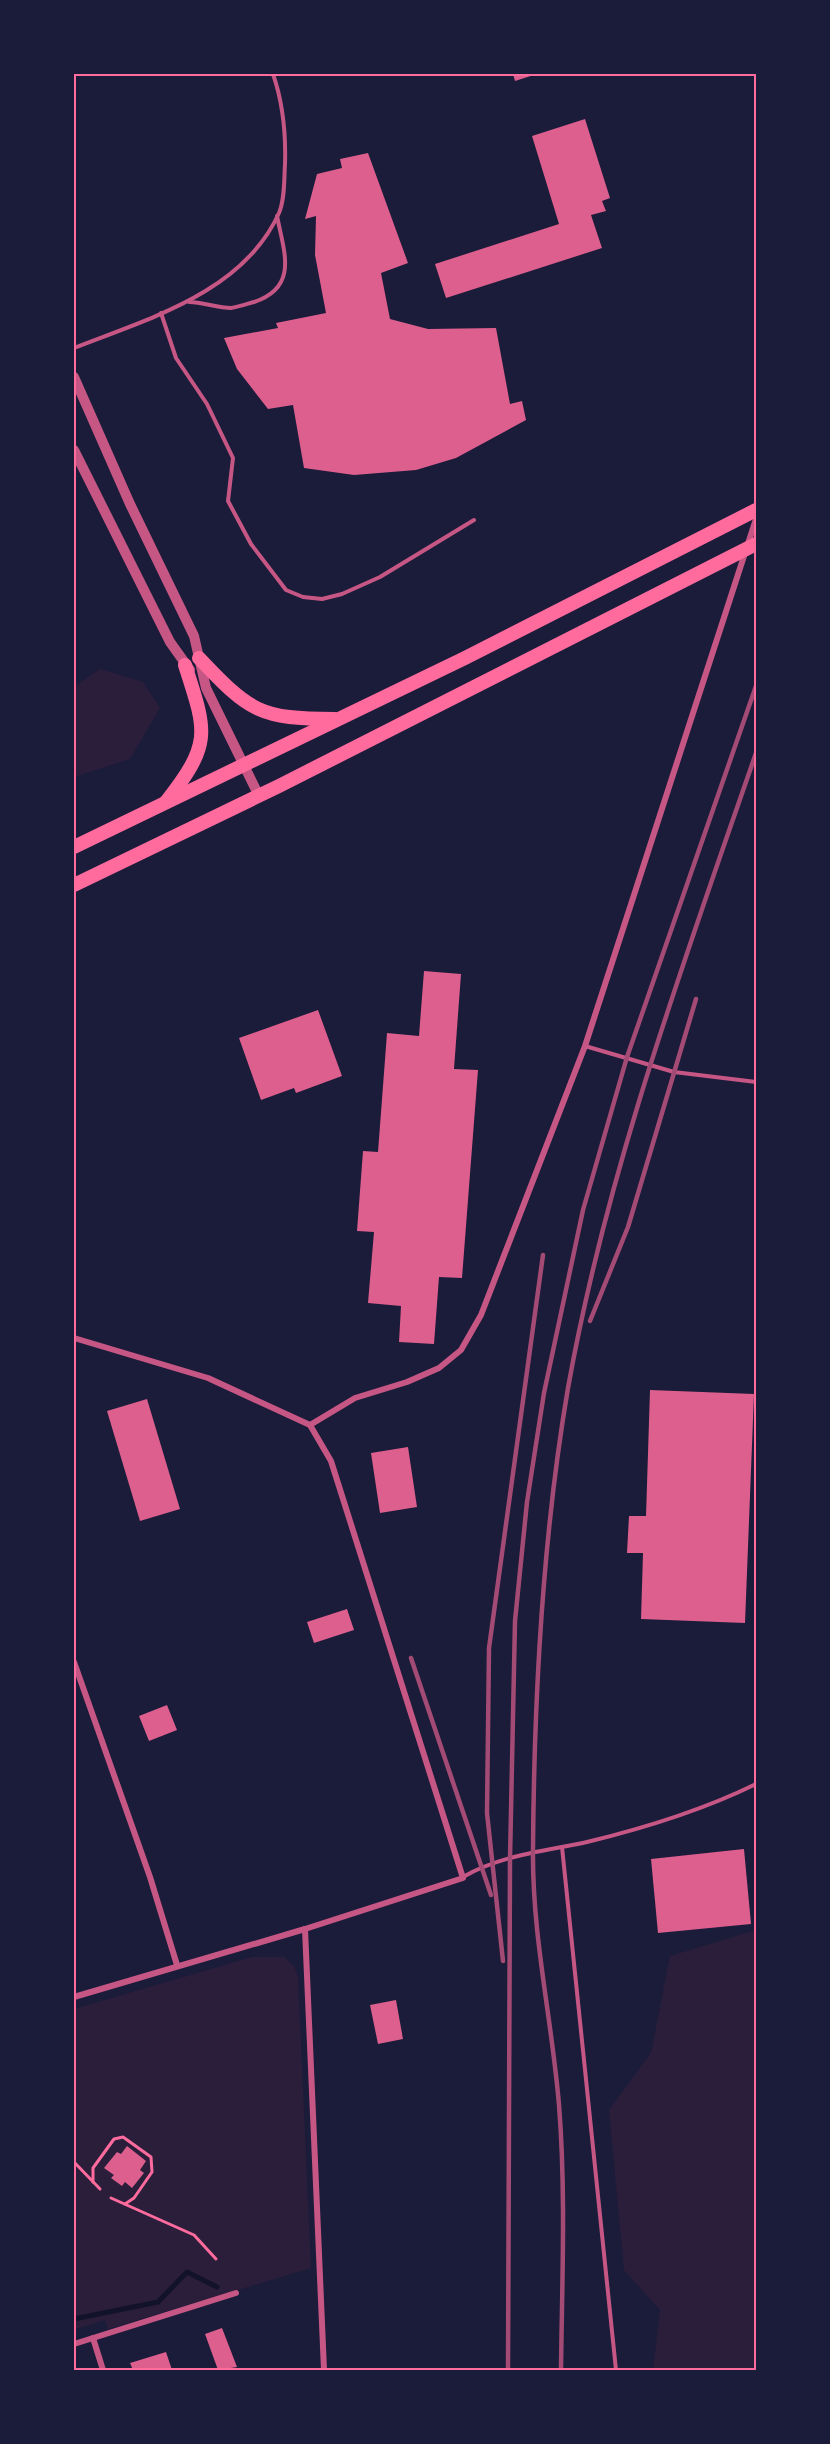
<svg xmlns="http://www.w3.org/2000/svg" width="830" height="2444" viewBox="0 0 830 2444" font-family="'Fira Sans Condensed',sans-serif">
	<rect width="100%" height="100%" fill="#1b1b3a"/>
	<g fill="#2a1e3b">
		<polygon points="100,669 143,682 160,708 130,759 74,777 74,687"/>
		<polygon points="756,1930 756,2370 653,2370 660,2310 624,2270 609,2110 651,2053 670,1956"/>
		<polygon points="252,1957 284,1957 294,1966 298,1977 311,2268 108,2329 105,2320 74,2330 74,2009"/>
	</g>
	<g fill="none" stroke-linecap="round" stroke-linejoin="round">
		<polyline stroke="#12122b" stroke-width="5" points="74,2319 158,2302 187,2272 217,2287"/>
	</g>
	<g fill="#dd5f8e">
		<polygon points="513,74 537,74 515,81"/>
		<polygon points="585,119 610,198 602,201 606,211 591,215 602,248 446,298 435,264 559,224 532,136"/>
		<polygon points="368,153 408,263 381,273 390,319 428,329 496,328 510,404 522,401 526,420 456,458 416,470 354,475 304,468 293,405 268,409 237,369 224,338 278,328 276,323 326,313 315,255 316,216 305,219 317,174 342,168 340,159"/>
		<polygon points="424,971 461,974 454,1069 478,1070 462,1278 439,1277 434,1344 399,1342 401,1306 368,1303 374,1232 357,1231 363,1151 378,1152 387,1033 419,1036"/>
		<polygon points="318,1010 342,1076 296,1093 294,1088 261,1100 239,1038"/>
		<polygon points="650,1390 754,1394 745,1623 641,1619 643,1553 627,1553 629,1516 646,1516"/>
		<polygon points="147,1399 180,1509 140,1521 107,1411"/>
		<polygon points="408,1447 417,1507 380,1513 371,1453"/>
		<polygon points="347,1609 354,1630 314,1643 307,1622"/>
		<polygon points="167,1705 177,1730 149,1741 139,1716"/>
		<polygon points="744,1849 751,1924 658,1933 651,1859"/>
		<polygon points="396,2000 403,2039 378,2044 370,2005"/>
		<polygon points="127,2146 146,2161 140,2170 144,2173 132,2188 125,2182 122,2186 111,2178 114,2175 104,2168 117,2152 121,2154"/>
		<polygon points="222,2328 237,2367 218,2370 205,2334"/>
		<polygon points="166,2352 172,2370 133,2370 130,2363"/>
	</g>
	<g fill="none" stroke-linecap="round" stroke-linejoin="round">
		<g stroke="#ff6b9d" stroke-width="3">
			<polyline points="74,2162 100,2189"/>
			<polyline points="93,2182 93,2168 114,2139 123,2137 151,2157 152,2172 134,2198 125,2204"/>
			<polyline points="111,2198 194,2235 216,2259"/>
		</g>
		<g stroke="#c65784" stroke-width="4">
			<path d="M189 302C203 302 217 308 231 308 238 307 247 304 254 302 299 287 284 252 277 216"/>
			<polyline points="161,313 176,358 207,404 233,458 228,501 251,544 286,590 303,597 322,599 342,594 380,577 474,520"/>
			<path d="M74 348C147 319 243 293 279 213 285 199 284 179 285 164 286 132 283 103 273 74"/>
			<polyline points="585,1046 674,1072 756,1082"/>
			<polyline points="562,1847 616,2370"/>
			<path d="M463 1877C500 1855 546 1851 587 1842 645 1828 703 1810 756 1784"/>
		</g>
		<g stroke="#c65784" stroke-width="6">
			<polyline points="74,1338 208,1378 310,1425"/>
			<polyline points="74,1662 150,1877 177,1965"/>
			<polyline points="305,1929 324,2370"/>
			<polyline points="74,1997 305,1929 463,1878 331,1461 310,1425 355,1398 407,1382 439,1368 461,1350 481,1315 585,1046 756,519"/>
			<polyline points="93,2338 103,2370"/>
			<polyline points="74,2344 236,2293"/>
		</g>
		<g stroke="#c65784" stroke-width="10">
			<polyline points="74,377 130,504 194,636 206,688 259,796"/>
			<polyline points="74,450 170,642 190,670"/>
		</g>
		<g stroke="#ff6b9d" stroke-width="14">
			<path d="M199 658C250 712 260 719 335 719"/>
			<path d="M166 802C212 743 207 733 185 665"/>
			<polyline points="74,847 465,658 756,510"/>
			<polyline points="74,885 279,786 756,544"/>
		</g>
		<g stroke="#a44b75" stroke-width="4.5">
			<polyline points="590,1321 628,1227 696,999"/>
			<polyline points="411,1658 491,1895"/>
			<polyline points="503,1961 487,1813 489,1648 543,1255"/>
			<polyline points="508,2370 510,1859 515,1621 527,1502 544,1393 583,1210 627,1057 756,686"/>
			<path d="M561 2370C562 2282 566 2193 559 2105 552 2020 532 1936 533 1850 534 1696 542 1540 568 1388 607 1170 684 962 756 753"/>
		</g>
	</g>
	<rect width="830" height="2444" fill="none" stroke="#1b1b3a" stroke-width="150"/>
	<rect x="75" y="75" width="680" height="2294" fill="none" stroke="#ff6b9d" stroke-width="2"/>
</svg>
